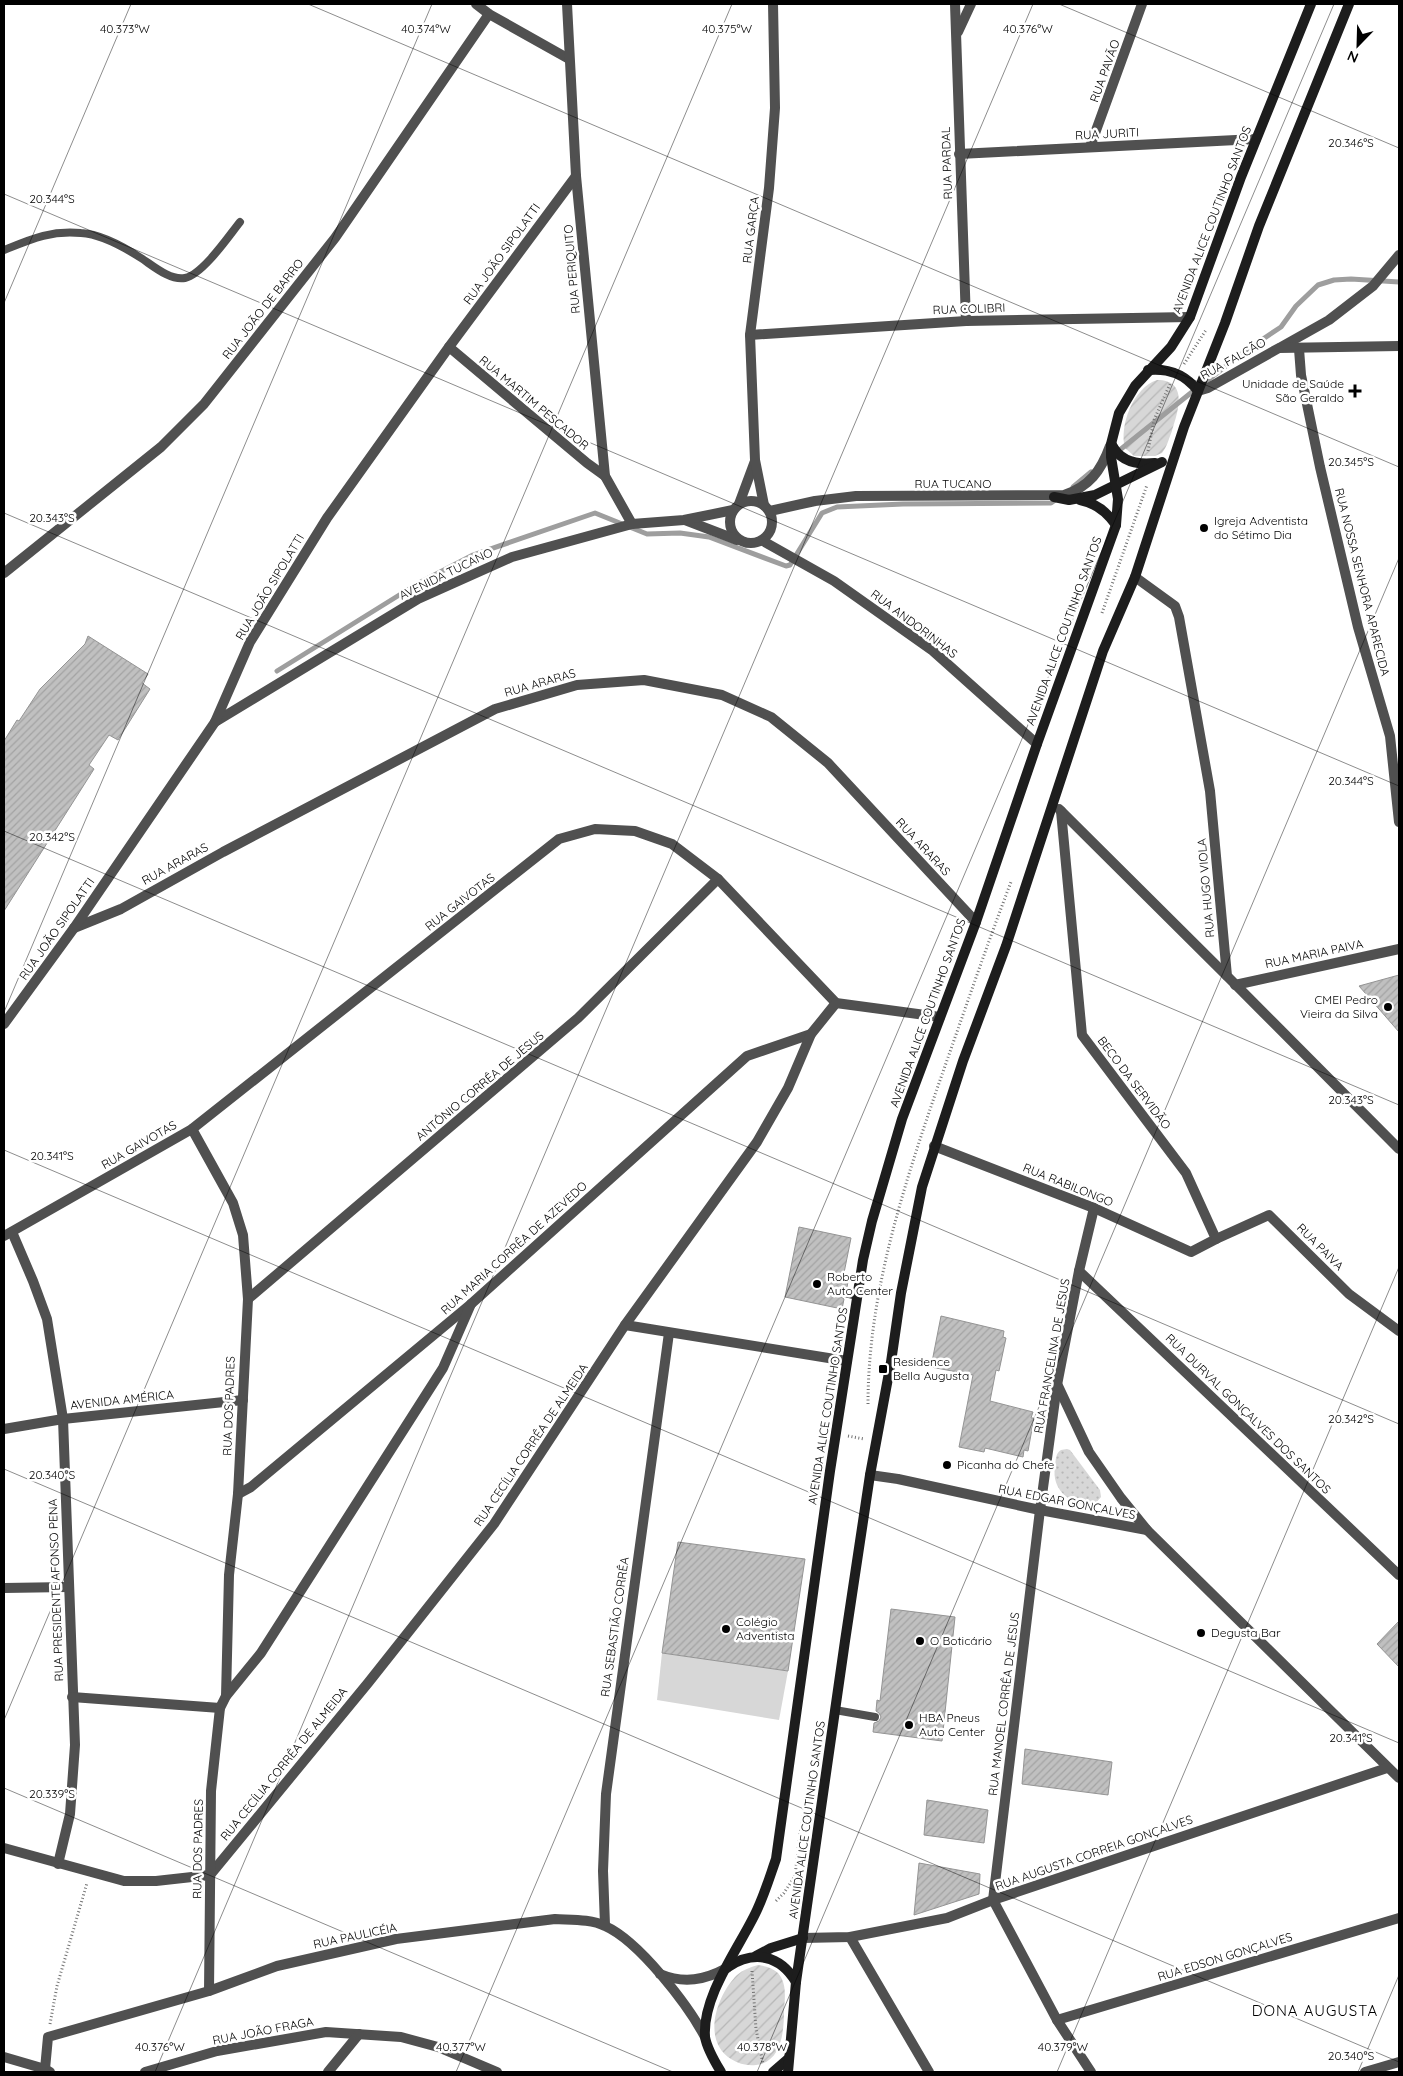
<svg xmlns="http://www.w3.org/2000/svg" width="1403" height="2076" viewBox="0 0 1403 2076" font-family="Quicksand,sans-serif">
	<defs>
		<pattern id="grass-dots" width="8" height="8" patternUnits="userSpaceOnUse" patternTransform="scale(1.25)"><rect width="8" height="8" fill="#d7d7d7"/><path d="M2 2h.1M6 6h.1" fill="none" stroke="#b7b7b7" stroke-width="1.8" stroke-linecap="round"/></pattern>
		<pattern id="garden-furrows" width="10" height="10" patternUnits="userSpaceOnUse" patternTransform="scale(1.25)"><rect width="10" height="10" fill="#d7d7d7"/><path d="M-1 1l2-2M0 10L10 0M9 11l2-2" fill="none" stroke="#b7b7b7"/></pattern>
		<pattern id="building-hatch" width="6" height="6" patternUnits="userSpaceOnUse" patternTransform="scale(1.25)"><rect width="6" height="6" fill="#c0c0c0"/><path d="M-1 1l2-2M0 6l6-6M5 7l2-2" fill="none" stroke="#a3a3a3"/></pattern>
	</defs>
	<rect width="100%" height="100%" fill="#fff"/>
	<path fill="url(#grass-dots)" d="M1067 1449 1070 1450 1100 1490 1101 1497 1094 1505C1071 1506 1051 1490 1055 1467 1056 1460 1055 1454 1061 1450Z"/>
	<g fill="url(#garden-furrows)">
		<path d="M1157 380C1189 380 1178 412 1172 431 1169 438 1167 447 1162 453L1155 456H1134L1125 448C1119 426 1133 388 1157 380Z"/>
		<path d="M758 1965C765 1966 773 1968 778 1973 787 1983 785 1998 784 2010 784 2031 782 2062 756 2065 747 2066 739 2064 731 2059 701 2040 717 1995 737 1975 743 1970 750 1967 758 1965Z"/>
	</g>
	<polygon fill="#d7d7d7" points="662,1653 788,1671 779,1720 657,1700"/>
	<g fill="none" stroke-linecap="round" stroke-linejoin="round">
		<g stroke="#9e9e9e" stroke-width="5">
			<polyline points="1204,383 1248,349 1281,327 1296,306 1318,285 1334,280 1351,279 1399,282"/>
			<polyline points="1116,453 1197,388"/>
			<polyline points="1073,487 1091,472"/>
			<polyline points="277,671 417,584 473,555 595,513 647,534 680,533 709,537 786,566 790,565 822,513 837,507 903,504 1051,503 1058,498"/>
		</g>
	</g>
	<g fill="url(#building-hatch)" stroke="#949494">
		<polygon points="88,636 148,674 142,683 150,689 118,740 109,735 89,765 94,769 4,911 4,741 17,720 19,721 40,689 85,644"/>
		<polygon points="1399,975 1399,1032 1359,986"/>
		<polygon points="799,1227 851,1238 844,1273 849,1274 847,1288 841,1289 839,1292 841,1297 844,1299 842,1309 785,1297"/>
		<polygon points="941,1316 1004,1331 1003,1337 1006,1338 999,1371 996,1370 990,1401 1033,1412 1031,1418 1034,1418 1028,1451 1024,1450 1023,1457 985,1448 984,1452 959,1447 973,1375 931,1367"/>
		<polygon points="678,1542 805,1559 788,1671 662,1653"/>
		<polygon points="891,1609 955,1617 942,1741 873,1732 874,1723 879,1721 881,1717 879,1713 876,1711 877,1700 880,1701"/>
		<polygon points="1399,1621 1399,1667 1377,1644"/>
		<polygon points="1025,1749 1112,1762 1108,1795 1022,1784"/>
		<polygon points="927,1800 988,1810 984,1843 924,1835"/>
		<polygon points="919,1863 980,1874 979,1894 914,1915"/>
	</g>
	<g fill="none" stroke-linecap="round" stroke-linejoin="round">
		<g stroke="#727272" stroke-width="3" stroke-dasharray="1 2.5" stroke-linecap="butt">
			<polyline points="1184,364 1206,330"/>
			<polyline points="1148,451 1154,420 1170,384"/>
			<polyline points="1102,613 1147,485"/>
			<path d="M868 1404C868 1295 903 1188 938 1086 962 1018 985 950 1011 882"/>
			<polyline points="848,1436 864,1439"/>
			<polyline points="776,1901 784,1893 795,1876 800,1833 807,1795"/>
			<polyline points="752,1971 756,2029 763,2064"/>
			<polyline points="50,2024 57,1986 87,1883"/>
		</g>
		<g stroke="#505050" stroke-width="8">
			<path d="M4 250C31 239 51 230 81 233 101 234 124 247 141 258 152 265 170 281 185 278 203 274 228 237 240 222"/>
			<polyline points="845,1293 857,1296"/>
			<polyline points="835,1710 875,1717"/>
		</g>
		<g stroke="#505050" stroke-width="10">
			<polyline points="476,4 489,14 569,59"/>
			<polyline points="567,4 576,176 605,476 632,524"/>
			<polyline points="955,4 966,321"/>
			<polyline points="958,32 971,4"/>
			<polyline points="1090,147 1142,4"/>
			<polyline points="959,154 1256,139"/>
			<polyline points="750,335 966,321 1190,317"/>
			<polyline points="449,347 587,463 605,476"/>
			<polyline points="1281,347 1329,320 1373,286 1399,255"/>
			<polyline points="1299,349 1301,375 1320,467 1358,627 1390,736 1399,822"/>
			<polyline points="1198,391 1208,388 1279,348 1399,346"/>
			<circle cx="751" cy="522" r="21"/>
			<polyline points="739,504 755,461"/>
			<polyline points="764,505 755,460 750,335 769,188 775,108 773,4"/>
			<path d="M770 511 815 501 856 496 1064 495C1089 487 1101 471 1110 446"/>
			<polyline points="685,520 737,540"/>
			<polyline points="763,541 834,581 933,651 1037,744"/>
			<polyline points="4,573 161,447 204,404 335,238 489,14"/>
			<polyline points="1135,577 1175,606 1179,617 1210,791 1227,976 1399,1149"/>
			<polyline points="215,722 418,599 512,557 632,524 684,520 733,510"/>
			<polyline points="1059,809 1227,976"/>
			<polyline points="74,928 121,909 223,852 495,709 577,685 644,680 722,695 771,717 828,763 976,922"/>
			<polyline points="1235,985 1399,949"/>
			<polyline points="4,1024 74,928 215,722 250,642 327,518 449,347 576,176"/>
			<polyline points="192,1129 233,1203 243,1235 248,1299 238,1494 229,1575 226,1696"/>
			<polyline points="934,1146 1094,1208 1191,1252 1216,1239 1186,1173 1082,1035 1061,811"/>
			<polyline points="12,1232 33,1281 47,1319 63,1419 75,1745 70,1814 58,1864"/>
			<polyline points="4,1236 192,1129 559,839 595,829 635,831 672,844 718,879 836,1003 940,1017"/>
			<polyline points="1216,1239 1269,1215 1349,1294 1399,1331"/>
			<polyline points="1079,1271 1399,1575"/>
			<polyline points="248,1299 578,1018 718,879"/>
			<polyline points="625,1325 847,1361"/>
			<polyline points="1058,1386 1089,1452 1121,1498 1147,1530 1399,1778"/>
			<polyline points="4,1429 63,1419 243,1400"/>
			<polyline points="870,1475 898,1479 1040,1510 1147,1530"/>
			<polyline points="238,1494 251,1487 471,1304 747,1056 811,1034"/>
			<polyline points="4,1588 68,1587"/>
			<polyline points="72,1697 220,1708"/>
			<polyline points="4,1848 124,1881 156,1881 210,1875 368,1683 494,1524 625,1325 757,1142 788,1088 811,1034 836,1003"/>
			<polyline points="605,1925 603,1871 606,1794 669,1333"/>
			<polyline points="850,1937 929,2072"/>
			<polyline points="803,1938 850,1937 947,1918 993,1900 1387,1768"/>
			<path d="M660 1974C684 1984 705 1980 727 1968"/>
			<polyline points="209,1991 211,1791 220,1708 226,1696 261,1653 443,1368 471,1304"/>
			<polyline points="1057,2020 1399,1918"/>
			<polyline points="4,2057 45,2069 50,2072"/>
			<path d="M45 2069 48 2037 209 1991 277 1966 396 1939 555 1919C571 1920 591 1919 605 1926 639 1941 688 2005 705 2037"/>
			<polyline points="145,2072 217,2051 326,2032 401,2037 438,2047 497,2072"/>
			<polyline points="328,2072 359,2034"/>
			<polyline points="1091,2072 1057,2020 993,1900 1040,1510 1057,1385 1079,1271 1094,1208"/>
			<polyline points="1365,2072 1399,2062"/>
		</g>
		<g stroke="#1d1d1d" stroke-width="10">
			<path d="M1148 370C1169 368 1185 374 1198 391"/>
			<path d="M1112 445C1120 461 1137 465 1155 463"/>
			<polyline points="1054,497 1069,500 1095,495 1162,462"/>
			<path d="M1080 500C1096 503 1107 512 1116 525"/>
			<polyline points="756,1956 771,1948 803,1938"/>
			<path d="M728 1967C754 1950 780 1955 796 1982"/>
			<path d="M721 2072C715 2062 707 2049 705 2037 702 1995 740 1947 757 1910 765 1893 770 1876 776 1859L830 1471 863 1260 872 1221 902 1119 976 922 1037 744 1116 525 1118 499 1111 457V444L1119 413 1135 386 1171 347 1190 317 1241 177 1311 4"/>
			<polyline points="773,2072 788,2059"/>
			<polyline points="788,2072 796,1982 845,1641 870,1475 891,1362 901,1293 922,1187 963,1061 1006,946 1103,651 1135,577 1184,427 1225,323 1259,226 1349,4"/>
		</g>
	</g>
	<path fill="none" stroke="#000" stroke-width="1" stroke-opacity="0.45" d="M308 4 1399 467M1059 4 1399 148M4 194 1399 786M4 303 131 4M4 513 1399 1105M4 831 1399 1424M4 1012 432 4M4 1150 1399 1743M4 1469 1399 2062M4 1720 732 4M4 1788 673 2072M155 2072 1033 4M456 2072 1334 4M757 2072 1399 558M1057 2072 1399 1267M1358 2072 1399 1975"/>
	<g fill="#000" stroke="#fff" stroke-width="2">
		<path d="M1352.5 383.5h5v5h5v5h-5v5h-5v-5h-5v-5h5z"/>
		<circle cx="1204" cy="528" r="5"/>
		<circle cx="1388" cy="1007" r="5"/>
		<circle cx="817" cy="1284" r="5"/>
		<rect x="878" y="1364" width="10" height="10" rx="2.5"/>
		<circle cx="947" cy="1465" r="5"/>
		<circle cx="726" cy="1629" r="5"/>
		<circle cx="1201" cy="1633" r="5"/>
		<circle cx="920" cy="1641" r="5"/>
		<circle cx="909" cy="1725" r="5"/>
	</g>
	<g text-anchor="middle" stroke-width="5" stroke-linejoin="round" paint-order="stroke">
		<g font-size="12" fill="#000" stroke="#fff">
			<text transform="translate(1105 71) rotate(-70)" y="4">RUA PAVÃO</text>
			<text transform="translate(1107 134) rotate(-3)" y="4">RUA JURITI</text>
			<text transform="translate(947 163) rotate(-92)" y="4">RUA PARDAL</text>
			<text transform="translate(1212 220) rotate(-69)" y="4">AVENIDA ALICE COUTINHO SANTOS</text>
			<text transform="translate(751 230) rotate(-83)" y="4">RUA GARÇA</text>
			<text transform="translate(502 254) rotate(-54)" y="4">RUA JOÃO SIPOLATTI</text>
			<text transform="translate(572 269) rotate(-95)" y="4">RUA PERIQUITO</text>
			<text transform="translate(263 309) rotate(-52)" y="4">RUA JOÃO DE BARRO</text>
			<text transform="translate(969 309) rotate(-2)" y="4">RUA COLIBRI</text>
			<text transform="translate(1233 359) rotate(-29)" y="4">RUA FALCÃO</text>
			<text transform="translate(534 403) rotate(40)" y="4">RUA MARTIM PESCADOR</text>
			<text x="953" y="488">RUA TUCANO</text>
			<text transform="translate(446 574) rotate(-26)" y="4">AVENIDA TUCANO</text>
			<text transform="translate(1362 582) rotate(76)" y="4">RUA NOSSA SENHORA APARECIDA</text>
			<text transform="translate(270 587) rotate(-59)" y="4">RUA JOÃO SIPOLATTI</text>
			<text transform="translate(914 624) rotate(37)" y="4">RUA ANDORINHAS</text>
			<text transform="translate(1064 631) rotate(-70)" y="4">AVENIDA ALICE COUTINHO SANTOS</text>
			<text transform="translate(540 683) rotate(-16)" y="4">RUA ARARAS</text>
			<text transform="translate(923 847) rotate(47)" y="4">RUA ARARAS</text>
			<text transform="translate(175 864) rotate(-29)" y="4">RUA ARARAS</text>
			<text transform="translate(1206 888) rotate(-95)" y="4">RUA HUGO VIOLA</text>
			<text transform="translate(460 902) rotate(-38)" y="4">RUA GAIVOTAS</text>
			<text transform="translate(57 929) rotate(-55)" y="4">RUA JOÃO SIPOLATTI</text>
			<text transform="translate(1314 954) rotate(-12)" y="4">RUA MARIA PAIVA</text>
			<text transform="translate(928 1013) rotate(-70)" y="4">AVENIDA ALICE COUTINHO SANTOS</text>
			<text transform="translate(1134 1083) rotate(53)" y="4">BECO DA SERVIDÃO</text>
			<text transform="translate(480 1086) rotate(-40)" y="4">ANTÔNIO CORRÊA DE JESUS</text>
			<text transform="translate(139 1145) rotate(-30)" y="4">RUA GAIVOTAS</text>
			<text transform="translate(1068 1185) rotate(22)" y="4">RUA RABILONGO</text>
			<text transform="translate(1320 1247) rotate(45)" y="4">RUA PAIVA</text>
			<text transform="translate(514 1248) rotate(-42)" y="4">RUA MARIA CORRÊA DE AZEVEDO</text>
			<text transform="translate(1052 1356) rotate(-80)" y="4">RUA FRANCELINA DE JESUS</text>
			<text transform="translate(122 1400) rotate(-6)" y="4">AVENIDA AMÉRICA</text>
			<text transform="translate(229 1406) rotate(-88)" y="4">RUA DOS PADRES</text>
			<text transform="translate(828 1406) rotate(-81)" y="4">AVENIDA ALICE COUTINHO SANTOS</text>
			<text transform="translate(1248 1414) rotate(44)" y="4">RUA DURVAL GONÇALVES DOS SANTOS</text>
			<text transform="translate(531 1445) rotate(-56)" y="4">RUA CECÍLIA CORRÊA DE ALMEIDA</text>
			<text transform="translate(1067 1502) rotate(11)" y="4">RUA EDGAR GONÇALVES</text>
			<text transform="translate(56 1590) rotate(-92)" y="4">RUA PRESIDENTE AFONSO PENA</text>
			<text transform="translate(615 1627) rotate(-82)" y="4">RUA SEBASTIÃO CORRÊA</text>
			<text transform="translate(1004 1704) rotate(-83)" y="4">RUA MANOEL CORRÊA DE JESUS</text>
			<text transform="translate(284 1764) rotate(-51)" y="4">RUA CECÍLIA CORRÊA DE ALMEIDA</text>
			<text transform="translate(807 1820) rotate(-82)" y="4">AVENIDA ALICE COUTINHO SANTOS</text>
			<text transform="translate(198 1849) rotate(-89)" y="4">RUA DOS PADRES</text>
			<text transform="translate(1094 1853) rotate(-19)" y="4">RUA AUGUSTA CORREIA GONÇALVES</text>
			<text transform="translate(355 1936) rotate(-12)" y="4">RUA PAULICÉIA</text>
			<text transform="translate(1225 1957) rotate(-17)" y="4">RUA EDSON GONÇALVES</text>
			<text transform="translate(263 2031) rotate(-11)" y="4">RUA JOÃO FRAGA</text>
		</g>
		<g font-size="12" fill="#000" stroke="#fff" text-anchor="start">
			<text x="1344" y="388" text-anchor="end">Unidade de Saúde<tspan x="1344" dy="14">São Geraldo</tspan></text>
			<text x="1214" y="525">Igreja Adventista<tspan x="1214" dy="14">do Sétimo Dia</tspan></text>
			<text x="1378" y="1004" text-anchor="end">CMEI Pedro<tspan x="1378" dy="14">Vieira da Silva</tspan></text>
			<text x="827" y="1281">Roberto<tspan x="827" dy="14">Auto Center</tspan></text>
			<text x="893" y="1366">Residence<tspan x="893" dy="14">Bella Augusta</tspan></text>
			<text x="957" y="1469">Picanha do Chefe</text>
			<text x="736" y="1626">Colégio<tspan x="736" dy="14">Adventista</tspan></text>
			<text x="1211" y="1637">Degusta Bar</text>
			<text x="930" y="1645">O Boticário</text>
			<text x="919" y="1722">HBA Pneus<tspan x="919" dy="14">Auto Center</tspan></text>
		</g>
		<g font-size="15" letter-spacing="1" fill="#000" stroke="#fff">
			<text x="1315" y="2016">DONA AUGUSTA</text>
		</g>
	</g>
	<g font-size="12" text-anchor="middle" fill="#000" stroke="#fff" stroke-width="5" stroke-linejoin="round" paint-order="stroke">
		<text x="125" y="33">40.373°W</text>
		<text x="426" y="33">40.374°W</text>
		<text x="727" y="33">40.375°W</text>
		<text x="1028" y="33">40.376°W</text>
		<text x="1351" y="147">20.346°S</text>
		<text x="52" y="203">20.344°S</text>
		<text x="1351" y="466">20.345°S</text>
		<text x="52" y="522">20.343°S</text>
		<text x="1351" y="785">20.344°S</text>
		<text x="52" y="841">20.342°S</text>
		<text x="1351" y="1104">20.343°S</text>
		<text x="52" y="1160">20.341°S</text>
		<text x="1351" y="1423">20.342°S</text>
		<text x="52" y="1479">20.340°S</text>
		<text x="1351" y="1742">20.341°S</text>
		<text x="52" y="1798">20.339°S</text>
		<text x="160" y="2051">40.376°W</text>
		<text x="461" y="2051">40.377°W</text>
		<text x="762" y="2051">40.378°W</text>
		<text x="1063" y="2051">40.379°W</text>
		<text x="1351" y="2060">20.340°S</text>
	</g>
	<rect width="1403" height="2076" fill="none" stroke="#000000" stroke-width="10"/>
	<g transform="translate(1358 45) rotate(203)" stroke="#ffffff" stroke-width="4" paint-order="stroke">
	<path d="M0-4L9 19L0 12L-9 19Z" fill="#000000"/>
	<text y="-8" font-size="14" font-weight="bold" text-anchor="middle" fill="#000000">N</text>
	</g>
</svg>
